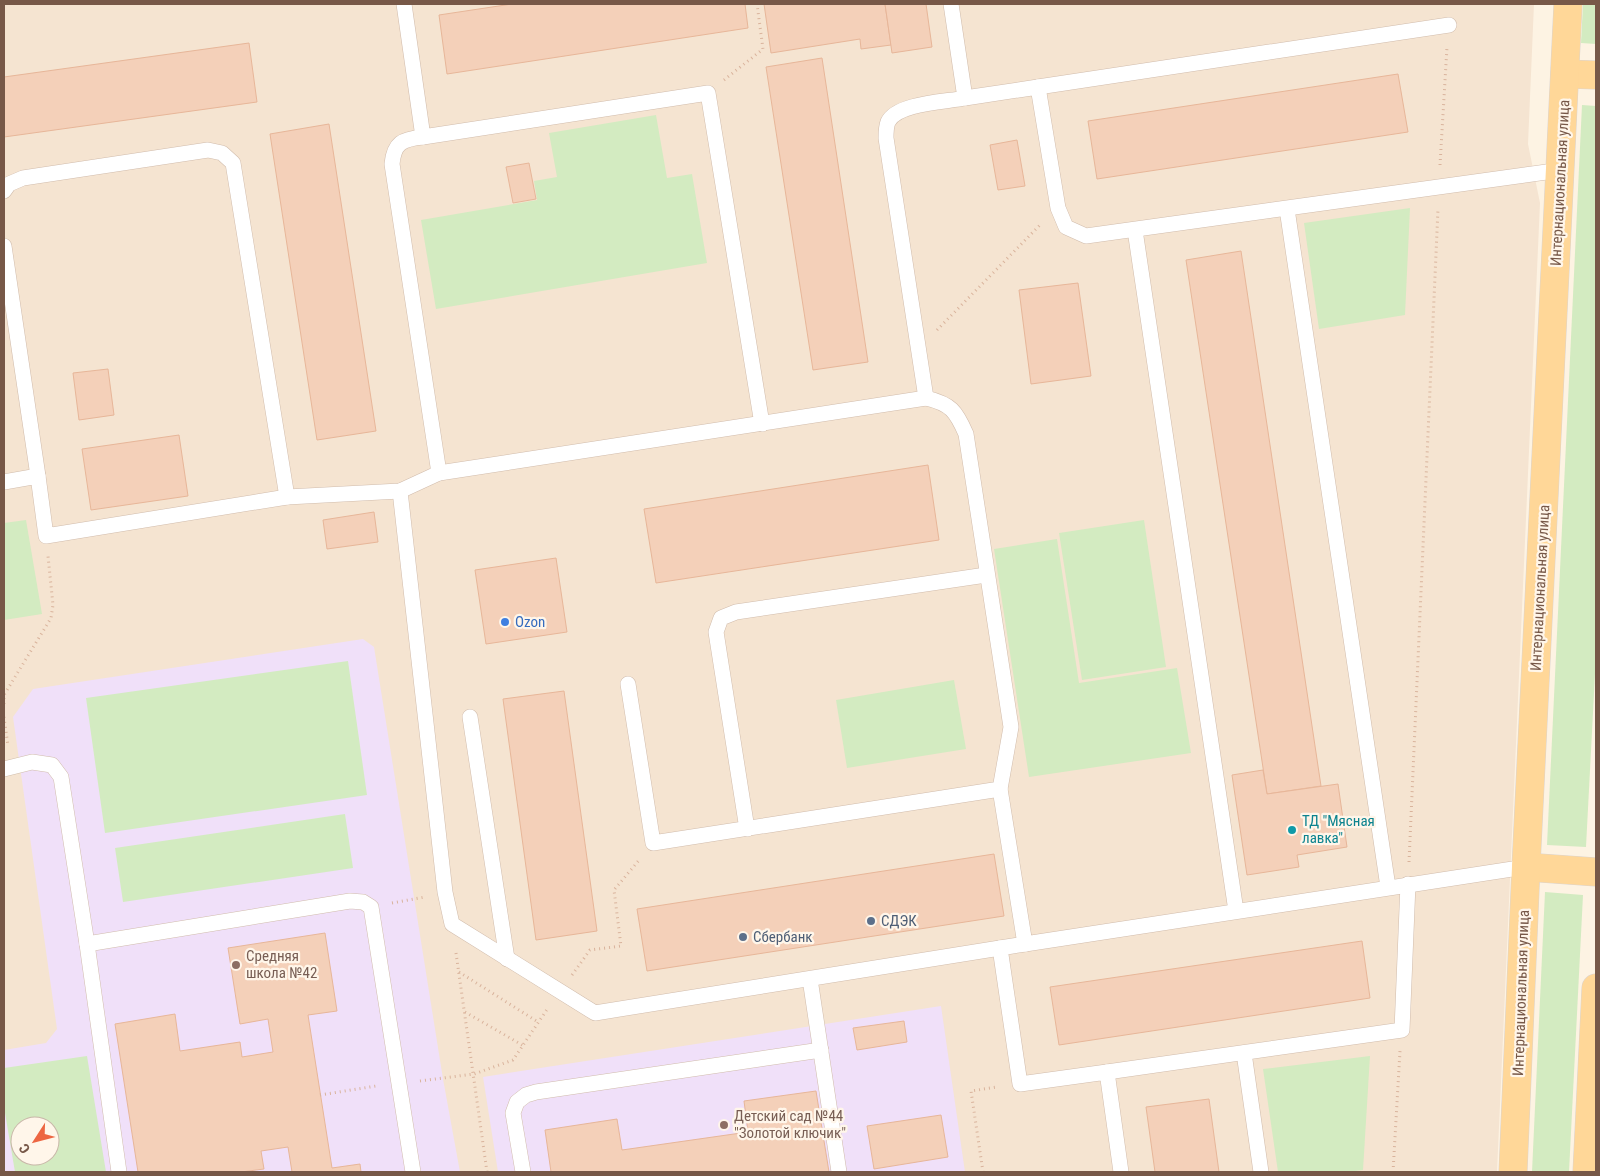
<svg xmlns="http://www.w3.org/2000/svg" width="1600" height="1176" viewBox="0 0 1600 1176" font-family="'Roboto Condensed',sans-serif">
	<rect width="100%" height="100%" fill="#fdf3e3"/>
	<path fill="#f5e4d1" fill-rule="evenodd" d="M4 4H1534L1528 144 1540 203 1497 1172H4ZM20 1126H50V1156H20Z"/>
	<g fill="#f0e0f9" fill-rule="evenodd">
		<path d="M363 639 374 647 443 1079 460 1172H4V1050L46 1043 57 1029 13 717 33 689ZM20 1126H50V1156H20Z"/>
		<polygon points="941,1006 965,1172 498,1172 483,1077"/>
	</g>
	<g fill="#d3ebc1" fill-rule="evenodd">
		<polygon points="1583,4 1596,4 1596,44 1581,43"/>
		<polygon points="1582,105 1596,106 1596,655 1586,847 1547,845"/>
		<polygon points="656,115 667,178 692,174 707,263 436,309 421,220 537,200 534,181 557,177 549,133"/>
		<polygon points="1410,208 1405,315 1319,329 1304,223"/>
		<polygon points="26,520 42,614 4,620 4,523"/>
		<polygon points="1144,520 1166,667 1082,680 1059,533"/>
		<polygon points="1057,539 1079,683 1177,668 1191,753 1029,777 994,549"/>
		<polygon points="348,661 367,795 105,833 86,698"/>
		<polygon points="954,680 966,749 847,768 836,700"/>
		<polygon points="345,814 353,868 123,902 115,848"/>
		<polygon points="1545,892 1583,895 1569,1172 1532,1172"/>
		<path d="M87 1056 106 1172H15L4 1107V1068ZM20 1126H50V1156H20Z"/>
		<polygon points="1370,1056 1363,1170 1347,1172 1278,1172 1263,1069"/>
	</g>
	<g fill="#f4d0b9" stroke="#e7b699">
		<polygon points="512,4 745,4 748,28 447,74 439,15"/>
		<polygon points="764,4 885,4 891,45 861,49 860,39 771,53"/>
		<polygon points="885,4 926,4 932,47 892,53"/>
		<polygon points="249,43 257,102 4,137 4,77"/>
		<polygon points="822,58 868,362 813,370 766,67"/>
		<polygon points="1398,74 1408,132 1097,179 1088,121"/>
		<polygon points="329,124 376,431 317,440 270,134"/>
		<polygon points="1017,140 1025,186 998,190 990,145"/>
		<polygon points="529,163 536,199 513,203 506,167"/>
		<polygon points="1241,251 1321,786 1267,794 1186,260"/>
		<polygon points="1078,283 1091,376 1031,384 1019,290"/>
		<polygon points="108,369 114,415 79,420 73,373"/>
		<polygon points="179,435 188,496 91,510 82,449"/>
		<polygon points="928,465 939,540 656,583 644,509"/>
		<polygon points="374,512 378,542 327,549 323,520"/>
		<polygon points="556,558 567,632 486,644 475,570"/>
		<polygon points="564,691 597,931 536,940 503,699"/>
		<polygon points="1263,770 1267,794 1338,784 1347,847 1297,855 1299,867 1247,875 1232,775"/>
		<polygon points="994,854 1004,916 647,971 637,909"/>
		<polygon points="325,933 337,1011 308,1015 332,1168 360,1164 361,1172 292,1172 288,1147 261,1151 264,1169 241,1172 138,1172 115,1024 175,1014 180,1051 240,1042 242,1057 273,1052 268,1019 240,1024 228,948"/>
		<polygon points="1362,941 1370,998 1059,1045 1050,987"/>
		<polygon points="904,1021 907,1042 857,1050 853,1028"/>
		<polygon points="816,1091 829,1172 551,1172 545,1130 617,1119 622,1150 748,1132 744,1101"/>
		<polygon points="1209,1099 1219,1172 1155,1172 1146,1107"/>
		<polygon points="941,1115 948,1157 874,1169 867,1126"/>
	</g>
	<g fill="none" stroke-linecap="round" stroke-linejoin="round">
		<defs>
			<g id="lane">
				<polyline points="404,4 423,137 708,93 762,424"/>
				<polyline points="1038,87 1449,25"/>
				<polyline points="965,98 1038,87 1058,208 1066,227 1086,236 1561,170"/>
				<path d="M423 137C402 139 394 143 392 164L439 473"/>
				<polyline points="4,191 9,184 23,178 208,150 222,153 233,163 287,497"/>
				<polyline points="1287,209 1388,887"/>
				<polyline points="1135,230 1236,911"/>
				<polyline points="4,246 38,476"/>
				<path d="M4 482 38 476 46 536 287 497 400 491 439 473 926 398 886 138C886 133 886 127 888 122 897 103 946 102 965 98L951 4"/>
				<polyline points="400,491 445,892 452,924 595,1013 1000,948"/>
				<path d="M628 684 653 843 1000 789 1011 727 966 434C956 411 951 404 926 398"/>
				<polyline points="470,717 507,959"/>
				<polyline points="4,769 32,762 52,765 61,777 87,944 119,1172"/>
				<polyline points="1000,789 1025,944 1526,867"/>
				<polyline points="747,829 716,632 721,618 736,612 986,575"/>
				<polyline points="87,944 350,901 363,902 371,907 413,1172"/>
				<polyline points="1025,944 1000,948 1020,1084 1107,1072 1121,1172"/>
				<polyline points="810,979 839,1172"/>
				<polyline points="1244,1053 1261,1172"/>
				<polyline points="1107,1072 1402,1030 1408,884"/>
				<polyline points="523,1172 513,1113 517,1102 526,1095 536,1092 821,1050"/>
			</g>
			<g id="primary">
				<polyline points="1565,74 1596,75"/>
				<polyline points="1526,867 1596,872"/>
				<polyline points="1513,1172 1526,867 1568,4"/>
				<polyline points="1587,1172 1596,988"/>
			</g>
		</defs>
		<use href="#lane" stroke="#d1bcac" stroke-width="16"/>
		<use href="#primary" stroke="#dcd4cf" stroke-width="29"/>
		<g stroke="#d9b39c" stroke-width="3" stroke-dasharray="1 4" stroke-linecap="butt">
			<polyline points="724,80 763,49 757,4"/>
			<polyline points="1440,165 1447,47"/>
			<polyline points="937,330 1041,224"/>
			<polyline points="4,704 4,695 51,618 53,605 48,556"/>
			<polyline points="4,717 8,746"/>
			<polyline points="1409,862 1438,209"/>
			<polyline points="392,903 425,897"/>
			<polyline points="456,953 487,1172"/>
			<polyline points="459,972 538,1022"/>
			<polyline points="572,975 590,950 621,946 614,890 640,859"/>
			<polyline points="465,1012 524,1046"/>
			<polyline points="420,1081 474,1074 513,1060 548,1008"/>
			<polyline points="320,1095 376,1086"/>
			<polyline points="983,1172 971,1091 997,1087"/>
			<polyline points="1393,1172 1400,1051"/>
		</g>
		<use href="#lane" stroke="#fff" stroke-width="15"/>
		<use href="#primary" stroke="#ffd798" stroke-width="28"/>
	</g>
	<circle fill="#3f7fe0" stroke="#fff6ea" stroke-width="2" cx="505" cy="622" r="5"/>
	<circle fill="#0f9aa8" stroke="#fff6ea" stroke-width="2" cx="1292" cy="830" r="5"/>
	<g fill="#5c6f8a" stroke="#fff6ea" stroke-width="2">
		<circle cx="871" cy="921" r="5"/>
		<circle cx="743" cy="937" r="5"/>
	</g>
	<g fill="#8d6e63" stroke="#fff6ea" stroke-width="2">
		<circle cx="236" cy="965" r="5"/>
		<circle cx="724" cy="1125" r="5"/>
	</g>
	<g text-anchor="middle" stroke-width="4.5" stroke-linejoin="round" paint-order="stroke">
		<g font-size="15" fill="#775848" stroke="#fff6ea">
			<text transform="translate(1560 183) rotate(-87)" y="5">Интернациональная улица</text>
			<text transform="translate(1540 588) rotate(-87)" y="5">Интернациональная улица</text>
			<text transform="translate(1521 993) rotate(-88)" y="5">Интернациональная улица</text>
		</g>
		<g font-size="15" fill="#366cbe" stroke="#fff6ea" text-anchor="start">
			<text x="515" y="627">Ozon</text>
		</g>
		<g font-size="15" fill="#0d838f" stroke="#fff6ea" text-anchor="start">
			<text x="1302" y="826">ТД "Мясная<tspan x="1302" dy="17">лавка"</tspan></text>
		</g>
		<g font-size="15" fill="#4e5e75" stroke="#fff6ea" text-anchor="start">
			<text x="881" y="926">СДЭК</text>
			<text x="753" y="942">Сбербанк</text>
		</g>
		<g font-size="15" fill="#785e54" stroke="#fff6ea" text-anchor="start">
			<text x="246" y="961">Средняя<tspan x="246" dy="17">школа №42</tspan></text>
			<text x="734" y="1121">Детский сад №44<tspan x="734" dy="17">"Золотой ключик"</tspan></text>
		</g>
	</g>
	<rect width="1600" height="1176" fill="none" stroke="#775848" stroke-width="10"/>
	<g transform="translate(35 1141) rotate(234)"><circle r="24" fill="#fff6ea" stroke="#c9b7a9"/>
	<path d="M0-4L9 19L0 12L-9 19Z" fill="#ed6642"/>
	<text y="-8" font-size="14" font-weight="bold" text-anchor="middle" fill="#775848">С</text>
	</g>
</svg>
